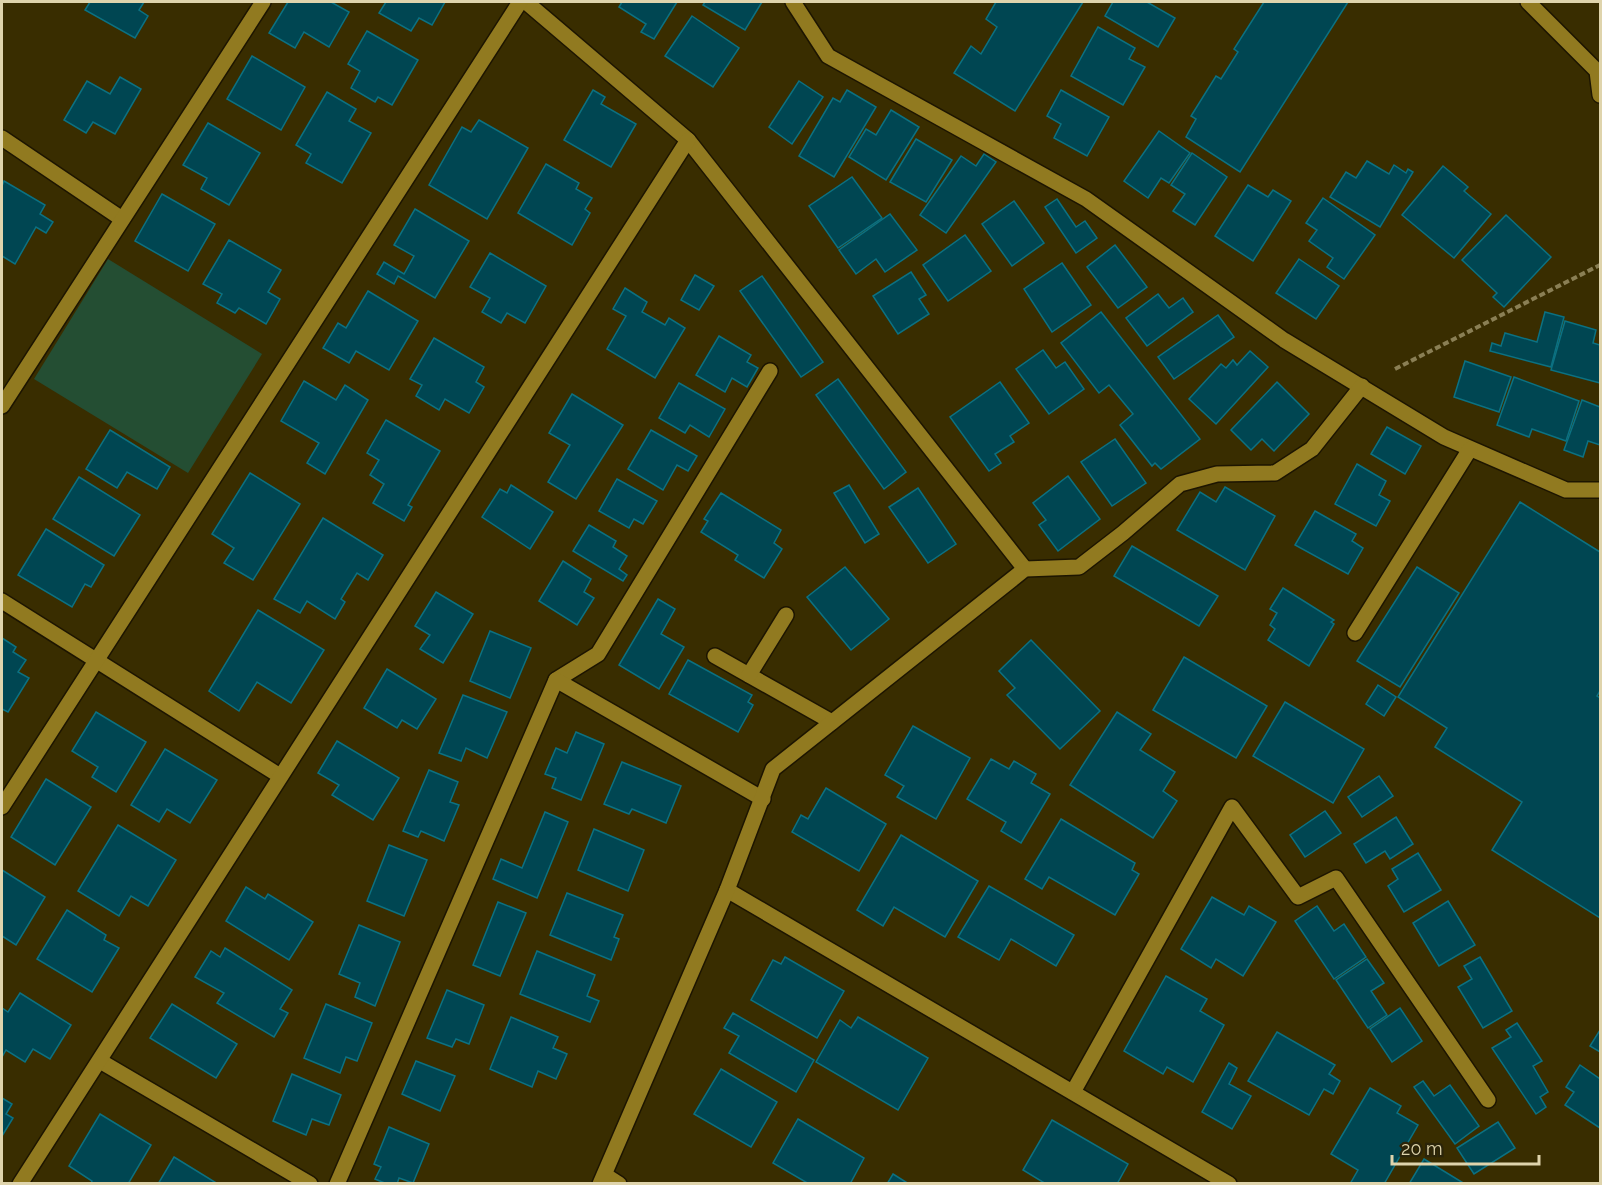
<svg xmlns="http://www.w3.org/2000/svg" width="1602" height="1185" viewBox="0 0 1602 1185" font-family="Raleway,sans-serif">
	<rect width="100%" height="100%" fill="#392d00"/>
	<polygon fill="#244e33" points="108,259 262,354 188,473 34,379"/>
	<g fill="#004652" stroke="#0b7182" stroke-width="1.5">
		<polygon points="90,2 144,2 139,10 148,16 135,38 85,10"/>
		<polygon points="288,2 331,2 349,12 329,47 304,32 295,48 269,33"/>
		<polygon points="386,2 445,2 432,25 419,18 411,31 379,13"/>
		<polygon points="622,2 677,2 654,39 641,32 646,24 619,7"/>
		<polygon points="705,2 762,2 745,30 703,5"/>
		<polygon points="996,2 1083,2 1015,111 954,73 971,46 981,54 997,27 986,19"/>
		<polygon points="1113,2 1147,2 1175,18 1158,47 1105,16"/>
		<polygon points="1264,2 1348,2 1240,172 1186,137 1196,119 1191,116 1216,76 1221,79 1238,52 1234,49"/>
		<polygon points="692,16 739,48 713,87 665,56"/>
		<polygon points="1098,27 1135,48 1129,59 1145,67 1123,105 1071,76"/>
		<polygon points="367,31 418,60 392,105 378,97 375,102 351,88 360,71 348,64"/>
		<polygon points="252,56 305,87 281,130 227,99"/>
		<polygon points="120,77 141,89 115,134 93,122 86,133 64,120 87,81 110,94"/>
		<polygon points="799,81 823,97 792,144 769,127"/>
		<polygon points="593,90 605,97 601,104 636,124 611,167 564,140"/>
		<polygon points="847,90 876,107 834,177 799,156 833,98 840,102"/>
		<polygon points="1061,90 1109,117 1087,156 1054,138 1061,124 1047,116"/>
		<polygon points="327,92 356,109 349,121 371,133 342,183 306,163 311,154 296,145"/>
		<polygon points="891,110 919,127 886,180 849,157 866,129 876,135"/>
		<polygon points="479,120 528,148 487,219 429,185 462,127 471,132"/>
		<polygon points="208,123 260,153 229,205 201,189 207,178 183,165"/>
		<polygon points="1159,131 1190,153 1169,183 1161,178 1148,198 1124,181"/>
		<polygon points="916,139 952,160 926,202 890,182"/>
		<polygon points="1192,153 1227,177 1195,225 1173,211 1185,194 1171,185"/>
		<polygon points="984,154 996,162 946,233 920,215 961,156 976,166"/>
		<polygon points="1367,161 1389,174 1394,165 1406,173 1408,169 1413,172 1380,227 1330,197 1346,172 1356,178"/>
		<polygon points="546,164 579,183 576,189 592,198 585,209 590,213 572,245 518,213"/>
		<polygon points="1443,166 1468,187 1464,191 1491,214 1454,258 1402,215"/>
		<polygon points="852,177 882,218 838,248 809,206"/>
		<polygon points="4,181 45,205 40,214 53,222 46,233 36,227 15,264 2,256 2,186"/>
		<polygon points="1248,185 1268,197 1273,190 1291,201 1253,261 1215,236"/>
		<polygon points="162,194 215,224 188,271 135,241"/>
		<polygon points="1323,198 1375,235 1344,279 1327,267 1333,258 1309,241 1317,230 1306,223"/>
		<polygon points="1057,199 1076,227 1085,221 1097,238 1076,253 1045,207"/>
		<polygon points="1014,201 1044,243 1012,266 982,224"/>
		<polygon points="415,209 469,241 435,298 398,276 394,284 377,274 384,262 404,274 414,256 394,245"/>
		<polygon points="890,214 917,250 885,272 876,259 856,274 839,250"/>
		<polygon points="1506,215 1551,257 1504,307 1493,297 1497,293 1462,260"/>
		<polygon points="965,235 991,271 948,301 923,265"/>
		<polygon points="229,240 281,270 268,292 280,299 266,324 239,308 235,313 217,303 222,294 203,284"/>
		<polygon points="1115,245 1147,287 1118,308 1087,267"/>
		<polygon points="490,253 546,286 525,323 507,313 501,323 482,312 490,298 470,287"/>
		<polygon points="1299,259 1339,286 1316,319 1276,293"/>
		<polygon points="1062,263 1091,305 1052,332 1024,289"/>
		<polygon points="911,272 926,295 919,299 929,314 898,334 873,296"/>
		<polygon points="695,275 714,286 699,310 681,300"/>
		<polygon points="762,276 823,362 801,377 740,291"/>
		<polygon points="625,288 647,302 642,312 665,325 669,318 685,328 655,378 607,349 626,316 613,309"/>
		<polygon points="368,291 418,321 389,370 356,351 349,363 323,348 338,323 346,328"/>
		<polygon points="1158,294 1169,308 1183,298 1193,312 1147,346 1126,318"/>
		<polygon points="1101,312 1200,439 1161,469 1155,463 1152,466 1120,425 1133,414 1109,385 1099,393 1061,343"/>
		<polygon points="1545,312 1564,317 1551,367 1490,351 1492,343 1501,346 1505,333 1537,342"/>
		<polygon points="1218,315 1234,337 1174,379 1158,357"/>
		<polygon points="1565,321 1596,330 1593,343 1600,345 1600,383 1551,370"/>
		<polygon points="719,336 751,355 747,362 758,368 747,387 732,378 725,392 696,375"/>
		<polygon points="434,338 484,367 476,382 484,387 469,413 445,399 439,410 416,396 422,385 410,379"/>
		<polygon points="1043,350 1056,368 1065,362 1084,389 1049,414 1016,369"/>
		<polygon points="1250,351 1268,367 1216,424 1189,399 1221,364 1226,368 1233,360 1237,365"/>
		<polygon points="1465,361 1511,377 1499,412 1454,397"/>
		<polygon points="1514,377 1579,401 1566,441 1532,429 1529,437 1497,425"/>
		<polygon points="838,379 906,472 884,489 816,395"/>
		<polygon points="304,381 336,400 345,385 368,400 325,474 307,463 319,443 281,421"/>
		<polygon points="1000,382 1029,423 1010,436 1014,442 995,454 1001,463 989,471 950,417"/>
		<polygon points="1277,382 1309,414 1274,451 1262,439 1251,450 1231,430"/>
		<polygon points="679,383 725,409 709,437 690,425 685,433 659,418"/>
		<polygon points="572,394 623,425 576,499 548,482 570,445 549,433"/>
		<polygon points="1582,400 1600,407 1600,445 1588,441 1583,457 1564,450"/>
		<polygon points="386,420 440,451 408,505 412,507 404,521 373,503 384,484 370,475 379,460 367,453"/>
		<polygon points="1387,427 1421,446 1405,474 1371,454"/>
		<polygon points="110,430 170,467 157,489 127,472 117,488 86,469"/>
		<polygon points="651,430 697,456 688,471 677,465 663,490 628,469"/>
		<polygon points="1115,439 1146,483 1112,506 1081,462"/>
		<polygon points="1357,464 1386,481 1379,495 1390,501 1376,526 1335,504"/>
		<polygon points="250,473 300,504 253,580 224,563 234,548 212,534"/>
		<polygon points="1068,476 1100,519 1058,551 1039,525 1046,520 1033,503"/>
		<polygon points="79,477 140,515 114,556 53,519"/>
		<polygon points="617,479 657,501 643,524 634,519 629,528 599,511"/>
		<polygon points="511,485 553,512 530,549 482,517 500,489 507,493"/>
		<polygon points="849,485 879,534 865,543 834,493"/>
		<polygon points="1225,487 1275,516 1245,570 1177,530 1200,492 1216,502"/>
		<polygon points="918,488 956,544 928,563 889,507"/>
		<polygon points="721,493 781,530 774,543 782,549 764,578 735,560 738,555 701,532 708,521 704,519"/>
		<polygon points="1520,502 1600,552 1600,691 1597,696 1600,698 1600,918 1492,850 1522,802 1435,747 1447,728 1398,697"/>
		<polygon points="1315,511 1356,534 1352,541 1363,548 1348,574 1295,545"/>
		<polygon points="323,518 383,555 368,580 357,573 341,599 345,602 335,619 307,601 300,613 274,599"/>
		<polygon points="589,525 616,541 613,547 627,556 619,569 627,575 623,581 573,551"/>
		<polygon points="46,529 104,565 91,587 85,584 72,607 18,575"/>
		<polygon points="1132,546 1218,596 1199,626 1114,576"/>
		<polygon points="563,561 591,579 584,592 594,598 577,625 539,601"/>
		<polygon points="845,567 889,619 851,650 807,597"/>
		<polygon points="1417,567 1459,593 1400,687 1357,661"/>
		<polygon points="1283,588 1334,620 1331,622 1334,624 1309,666 1268,640 1275,629 1270,625 1277,613 1270,609"/>
		<polygon points="436,592 473,614 443,663 420,649 430,635 415,626"/>
		<polygon points="658,599 675,609 661,634 684,647 659,689 619,665"/>
		<polygon points="258,610 324,650 291,703 257,682 239,711 209,691"/>
		<polygon points="490,631 531,648 510,698 470,681"/>
		<polygon points="2,638 16,647 13,652 26,660 18,672 29,678 8,712 2,709"/>
		<polygon points="1031,640 1100,711 1060,749 1007,695 1015,688 999,671"/>
		<polygon points="1184,657 1267,706 1236,758 1153,710"/>
		<polygon points="688,660 752,695 748,702 753,705 738,732 669,694"/>
		<polygon points="387,669 436,699 417,729 402,720 397,728 364,708"/>
		<polygon points="1378,685 1396,697 1384,716 1366,704"/>
		<polygon points="463,695 507,712 487,758 466,748 461,761 439,753"/>
		<polygon points="1285,702 1364,749 1333,803 1253,756"/>
		<polygon points="96,712 146,742 116,792 92,777 98,767 72,751"/>
		<polygon points="1117,712 1151,734 1140,750 1175,772 1163,791 1177,801 1153,838 1070,785"/>
		<polygon points="913,726 970,758 936,819 897,797 904,786 885,775"/>
		<polygon points="576,732 604,744 581,800 552,788 556,778 545,774 556,748 567,753"/>
		<polygon points="337,741 399,778 373,820 332,795 339,785 318,773"/>
		<polygon points="165,749 217,780 190,823 167,809 159,822 131,805"/>
		<polygon points="991,759 1009,769 1014,761 1036,774 1031,783 1050,794 1021,843 1001,831 1006,822 967,799"/>
		<polygon points="622,762 681,786 666,823 632,809 629,814 604,804"/>
		<polygon points="429,770 458,782 450,802 459,805 444,841 421,831 418,837 403,831"/>
		<polygon points="1379,776 1393,796 1362,817 1348,797"/>
		<polygon points="46,779 91,807 55,865 11,837"/>
		<polygon points="826,788 886,824 859,871 792,832 801,815 808,819"/>
		<polygon points="1325,811 1341,833 1305,857 1290,835"/>
		<polygon points="545,812 568,822 537,898 493,879 501,859 522,868"/>
		<polygon points="1396,817 1413,844 1390,859 1385,851 1366,863 1354,844"/>
		<polygon points="1061,819 1135,863 1132,870 1139,874 1115,915 1049,877 1042,889 1025,879"/>
		<polygon points="118,825 176,860 148,906 131,896 119,916 78,891"/>
		<polygon points="594,829 644,850 628,891 578,870"/>
		<polygon points="901,835 978,881 945,937 894,907 883,926 857,910"/>
		<polygon points="389,845 427,860 404,916 367,901"/>
		<polygon points="1418,853 1441,890 1404,912 1388,886 1398,879 1392,869"/>
		<polygon points="2,870 45,897 16,945 2,936"/>
		<polygon points="989,886 1074,935 1056,966 1011,939 999,960 958,937"/>
		<polygon points="246,887 265,899 268,894 313,922 289,960 226,921"/>
		<polygon points="567,893 623,915 614,937 619,939 611,960 550,935"/>
		<polygon points="1212,897 1244,915 1249,906 1276,922 1243,976 1216,959 1211,968 1181,949"/>
		<polygon points="1448,901 1475,945 1439,966 1413,923"/>
		<polygon points="498,902 526,913 500,976 473,965"/>
		<polygon points="1317,906 1334,931 1344,924 1366,957 1334,979 1295,921"/>
		<polygon points="67,910 106,935 104,940 119,948 92,992 37,959"/>
		<polygon points="359,925 400,942 375,1006 355,997 360,983 339,974"/>
		<polygon points="225,948 292,990 280,1009 288,1013 274,1037 217,1003 224,993 195,977 211,951 220,957"/>
		<polygon points="537,951 595,975 587,996 599,1001 590,1022 520,994"/>
		<polygon points="785,957 844,991 817,1038 751,1000 773,960 781,964"/>
		<polygon points="1480,957 1512,1011 1483,1028 1458,987 1472,979 1464,966"/>
		<polygon points="1367,959 1384,983 1371,991 1387,1015 1368,1028 1336,980"/>
		<polygon points="1166,976 1207,999 1200,1011 1224,1025 1193,1082 1167,1067 1163,1074 1124,1051"/>
		<polygon points="447,990 484,1005 469,1044 456,1039 452,1047 427,1038"/>
		<polygon points="20,993 71,1025 50,1059 33,1049 25,1062 6,1050 2,1057 2,1008 8,1012"/>
		<polygon points="172,1004 237,1044 216,1078 150,1038"/>
		<polygon points="326,1004 372,1023 357,1061 346,1057 340,1073 304,1058"/>
		<polygon points="1400,1008 1422,1041 1392,1062 1370,1029"/>
		<polygon points="733,1013 814,1060 796,1092 729,1053 739,1036 724,1028"/>
		<polygon points="511,1017 558,1037 553,1048 567,1054 556,1079 538,1071 532,1087 490,1069"/>
		<polygon points="858,1017 928,1058 898,1110 816,1062 840,1020 851,1028"/>
		<polygon points="1517,1023 1542,1061 1533,1066 1548,1092 1540,1097 1546,1107 1536,1114 1492,1048 1511,1037 1506,1030"/>
		<polygon points="1600,1030 1600,1052 1590,1046"/>
		<polygon points="1277,1032 1335,1065 1329,1074 1340,1081 1333,1094 1324,1089 1309,1115 1248,1081"/>
		<polygon points="416,1061 455,1076 440,1111 402,1094"/>
		<polygon points="1229,1063 1237,1068 1229,1084 1251,1096 1232,1129 1202,1112"/>
		<polygon points="1580,1065 1600,1079 1600,1128 1565,1105 1574,1092 1566,1087"/>
		<polygon points="721,1069 777,1102 751,1147 694,1114"/>
		<polygon points="292,1074 341,1095 329,1125 312,1119 306,1135 273,1121"/>
		<polygon points="1423,1081 1434,1096 1450,1085 1479,1126 1455,1144 1414,1087"/>
		<polygon points="1370,1088 1401,1106 1397,1113 1418,1125 1384,1184 1350,1184 1358,1170 1331,1154"/>
		<polygon points="2,1098 12,1104 6,1114 13,1118 2,1136"/>
		<polygon points="100,1114 151,1145 128,1184 91,1184 92,1181 69,1166"/>
		<polygon points="798,1119 864,1158 850,1184 809,1184 773,1163"/>
		<polygon points="1052,1120 1128,1164 1117,1184 1046,1184 1023,1170"/>
		<polygon points="1498,1122 1515,1148 1474,1174 1457,1148"/>
		<polygon points="389,1127 429,1144 413,1183 399,1178 397,1184 387,1184 375,1179 381,1167 374,1164"/>
		<polygon points="174,1157 218,1184 158,1184"/>
		<polygon points="1424,1159 1465,1184 1409,1184"/>
		<polygon points="893,1174 909,1184 887,1184"/>
	</g>
	<g fill="none" stroke-linecap="round" stroke-linejoin="round">
		<defs>
			<g id="minor">
				<polyline points="526,2 688,140 1025,569"/>
				<polyline points="793,2 828,56 1086,199 1284,340 1444,437 1566,490 1600,490"/>
				<polyline points="1528,2 1597,71 1600,95"/>
				<polyline points="2,138 122,219"/>
				<polyline points="2,406 263,2"/>
				<polyline points="2,601 280,776"/>
				<polyline points="1355,633 1470,449"/>
				<polyline points="715,656 832,722"/>
				<polyline points="749,675 786,615"/>
				<polyline points="556,680 598,654 770,371"/>
				<polyline points="2,807 520,2"/>
				<polyline points="727,890 1229,1184"/>
				<polyline points="100,1061 310,1184"/>
				<polyline points="1073,1092 1232,807 1298,897 1336,878 1488,1100"/>
				<polyline points="605,1175 619,1184"/>
				<polyline points="20,1184 688,140"/>
				<polyline points="337,1184 556,680 763,799"/>
				<polyline points="600,1184 727,890 773,769 1025,569 1079,567 1123,533 1180,484 1217,474 1275,473 1312,449 1362,386"/>
			</g>
		</defs>
		<use href="#minor" stroke="#1d1500" stroke-width="18"/>
		<polyline stroke="#8a7f54" stroke-width="4" stroke-dasharray="6 3" stroke-linecap="butt" points="1395,369 1600,265"/>
		<use href="#minor" stroke="#917a20" stroke-width="15"/>
	</g>
	<rect width="1602" height="1185" fill="none" stroke="#dfd4ac" stroke-width="6"/>
	<path d="M1392 1155v9h147v-9" fill="none" stroke="#dfd4ac" stroke-width="3"/>
	<text x="1401" y="1155" font-size="18" fill="#dfd4ac" stroke="#2b2409" stroke-width="4.5" paint-order="stroke">20 m</text>
</svg>
